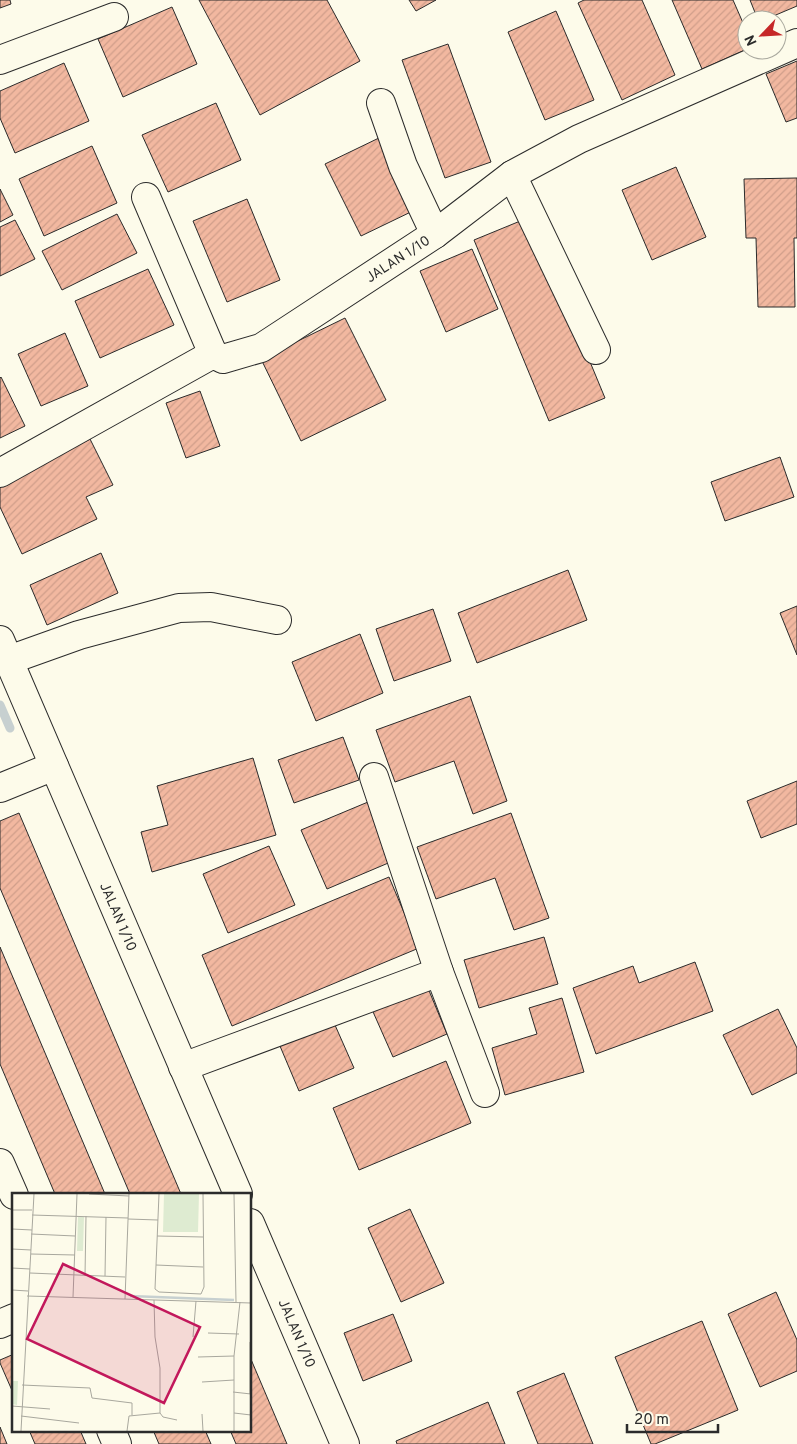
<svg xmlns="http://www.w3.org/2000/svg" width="797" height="1444" viewBox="0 0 797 1444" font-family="Overpass,sans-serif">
	<defs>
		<pattern id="building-hatch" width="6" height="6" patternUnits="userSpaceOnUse" patternTransform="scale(1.25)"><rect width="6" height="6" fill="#f2b8a0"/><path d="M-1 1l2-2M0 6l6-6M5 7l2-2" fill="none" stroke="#d09e8a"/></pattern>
	</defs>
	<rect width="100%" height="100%" fill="#fdfbea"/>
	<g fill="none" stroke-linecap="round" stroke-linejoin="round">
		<polyline stroke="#c7d0d0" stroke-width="9" points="0,705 10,728"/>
	</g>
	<g fill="url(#building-hatch)" stroke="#2b2b2b">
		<polygon points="0,0 10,0 11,4 0,8"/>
		<polygon points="199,0 327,0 360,61 260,115"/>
		<polygon points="409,0 436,0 416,11"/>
		<polygon points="584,0 642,0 675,75 622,100 578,3"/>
		<polygon points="672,0 733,0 747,32 747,49 702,69"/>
		<polygon points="750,0 797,0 797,6 764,20 758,20"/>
		<polygon points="172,7 197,64 123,97 98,39"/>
		<polygon points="556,11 594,100 545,120 508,32"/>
		<polygon points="448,44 491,162 445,178 402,60"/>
		<polygon points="797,61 797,118 786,122 766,74"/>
		<polygon points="64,63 89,121 15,153 0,118 0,91"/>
		<polygon points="216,103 241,160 168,192 142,135"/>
		<polygon points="381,137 417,209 361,236 325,164"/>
		<polygon points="92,146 117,203 44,236 19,179"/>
		<polygon points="676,167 706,237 652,260 622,190"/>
		<polygon points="797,178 797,238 794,238 795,307 758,307 756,238 746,238 744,179"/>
		<polygon points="0,189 13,215 0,222"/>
		<polygon points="247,199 280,280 227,302 193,221"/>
		<polygon points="117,214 137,253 62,290 42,251"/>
		<polygon points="530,217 605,398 549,421 474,240"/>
		<polygon points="15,220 35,259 0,276 0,227"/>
		<polygon points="472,249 498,309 446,332 420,271"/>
		<polygon points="148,269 174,325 100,358 75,301"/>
		<polygon points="345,318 386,400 301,441 261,359"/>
		<polygon points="65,333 88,386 41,406 18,354"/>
		<polygon points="1,377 25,426 0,438 0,378"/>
		<polygon points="200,391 220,446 186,458 166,403"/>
		<polygon points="90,439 113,485 86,497 97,519 22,554 0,507 0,482"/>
		<polygon points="780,457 794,497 725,521 711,482"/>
		<polygon points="101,553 118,593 47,625 30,585"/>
		<polygon points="568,570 587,620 477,663 458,613"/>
		<polygon points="797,606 797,655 780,613"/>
		<polygon points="433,609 451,661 394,681 376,629"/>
		<polygon points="360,634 383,693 316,721 292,662"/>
		<polygon points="470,696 507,801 473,814 454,761 395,782 376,730"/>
		<polygon points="343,737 359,780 294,803 278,760"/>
		<polygon points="253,758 276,835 152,872 141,832 168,825 157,786"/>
		<polygon points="797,781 797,824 761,838 747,801"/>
		<polygon points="368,802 393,861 327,889 301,830"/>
		<polygon points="19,813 181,1194 130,1194 0,888 0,821"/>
		<polygon points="511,813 549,918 514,930 495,878 436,899 417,847"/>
		<polygon points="269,846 295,905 228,933 203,874"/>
		<polygon points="389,877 419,948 232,1026 202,955"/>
		<polygon points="544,937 558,984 479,1008 464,960"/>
		<polygon points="0,947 105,1194 55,1194 0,1064"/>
		<polygon points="695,962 713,1011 596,1054 573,988 633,966 639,983"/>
		<polygon points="425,981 447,1034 393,1057 370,1005"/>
		<polygon points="562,998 584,1072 505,1095 492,1048 537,1034 529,1008"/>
		<polygon points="778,1009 797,1048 797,1073 752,1095 723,1035"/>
		<polygon points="331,1016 354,1068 299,1091 277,1039"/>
		<polygon points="446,1061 471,1123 359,1170 333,1108"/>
		<polygon points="410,1209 444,1283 401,1302 368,1228"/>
		<polygon points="776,1292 797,1340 797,1371 760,1387 728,1314"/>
		<polygon points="393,1314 412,1361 363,1381 344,1333"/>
		<polygon points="702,1321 738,1410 655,1444 651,1444 615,1357"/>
		<polygon points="14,1354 14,1395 0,1363 0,1360"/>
		<polygon points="250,1357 287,1444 236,1444 230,1430 250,1430"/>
		<polygon points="564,1373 593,1444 538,1444 517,1392"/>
		<polygon points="488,1402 505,1444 397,1444 396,1441"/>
		<polygon points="0,1427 7,1444 0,1444"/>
		<polygon points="29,1430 80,1430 86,1444 35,1444"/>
		<polygon points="153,1430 205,1430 211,1444 159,1444"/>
	</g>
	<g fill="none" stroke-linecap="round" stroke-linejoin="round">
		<defs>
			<g id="minor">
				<polyline points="0,60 114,17"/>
				<polyline points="381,103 403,166 435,234"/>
				<polyline points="512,175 596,350"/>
				<polyline points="146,197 213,354"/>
				<path id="s1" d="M0 473 213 354 223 359 261 348 435 234 512 175 579 139 797 43"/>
				<path id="s2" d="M0 640 238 1194"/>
				<polyline points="9,660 79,635 179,608 211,607 277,620"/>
				<polyline points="374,777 439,972 485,1093"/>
				<polyline points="0,788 54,766"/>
				<polyline points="183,1067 439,972"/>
				<polyline points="0,1163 14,1195"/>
				<path id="s3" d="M250 1223 345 1444"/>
				<polyline points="0,1324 14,1318"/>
				<polyline points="111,1430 117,1444"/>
			</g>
		</defs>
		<use href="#minor" stroke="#2b2b2b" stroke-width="30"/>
		<use href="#minor" stroke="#fdfbea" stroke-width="28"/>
	</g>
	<g text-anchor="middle" stroke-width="4" stroke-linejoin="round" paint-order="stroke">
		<g font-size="14" fill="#2b2b2b" stroke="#fdfbea">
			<text dy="5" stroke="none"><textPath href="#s1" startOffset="458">JALAN 1/10</textPath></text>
			<text dy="5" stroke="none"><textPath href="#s2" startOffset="301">JALAN 1/10</textPath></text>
			<text dy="5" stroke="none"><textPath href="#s3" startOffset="120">JALAN 1/10</textPath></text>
		</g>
	</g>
	<g transform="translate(12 1193)">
		<rect width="239" height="239" fill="#fdfbea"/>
		<path d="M152 1H187L186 39H151ZM66 24H72L71 58H65ZM0 188H6L5 212 0 211Z" fill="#deebd1"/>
		<path fill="none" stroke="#c7d0d0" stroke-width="2.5" d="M118 103 222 107"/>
		<path fill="none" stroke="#a9a89e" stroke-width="1" d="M77 1 117 3M147 1 143 96 147 99 189 101 192 94 191 1M222 1 224 109M0 17H20M20 22 116 25M116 26 146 27M0 36 20 37M19 41 63 43M145 43 191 44M0 56 19 57M19 61 63 62M144 72 191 74M0 75 18 76M18 80 113 84M73 83 74 23M93 83 94 24M0 97 16 98M15 103 239 110M61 104 65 1M113 106 117 1M196 140 227 141M181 144 184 108M186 164 222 163M190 189 222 187M10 192 78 195 80 205 120 210V222M221 199 239 201M238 201V149M0 213 38 216M148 220 151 224 165 227M222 220 239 222M190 221 191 238M9 223 67 230M9 238 22 1M115 238 117 223 148 220V175L143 144 142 107M222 238V163L228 109"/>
		<path fill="#c2185b" fill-opacity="0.15" stroke="#c2185b" stroke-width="2.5" d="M51 71 188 134 152 210 15 146Z"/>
		<rect width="239" height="239" fill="none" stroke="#2b2b2b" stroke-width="2.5"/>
	</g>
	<g transform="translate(762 35) rotate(245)"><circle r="24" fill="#fdfbea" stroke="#a9a89e"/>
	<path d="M0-4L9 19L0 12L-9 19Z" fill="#c62828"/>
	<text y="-8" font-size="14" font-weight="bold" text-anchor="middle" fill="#2b2b2b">N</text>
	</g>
	<path d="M627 1424v8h91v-8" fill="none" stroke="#2b2b2b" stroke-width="2.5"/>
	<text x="634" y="1424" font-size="15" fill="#2b2b2b" stroke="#fdfbea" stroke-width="4" paint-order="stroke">20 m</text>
</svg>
